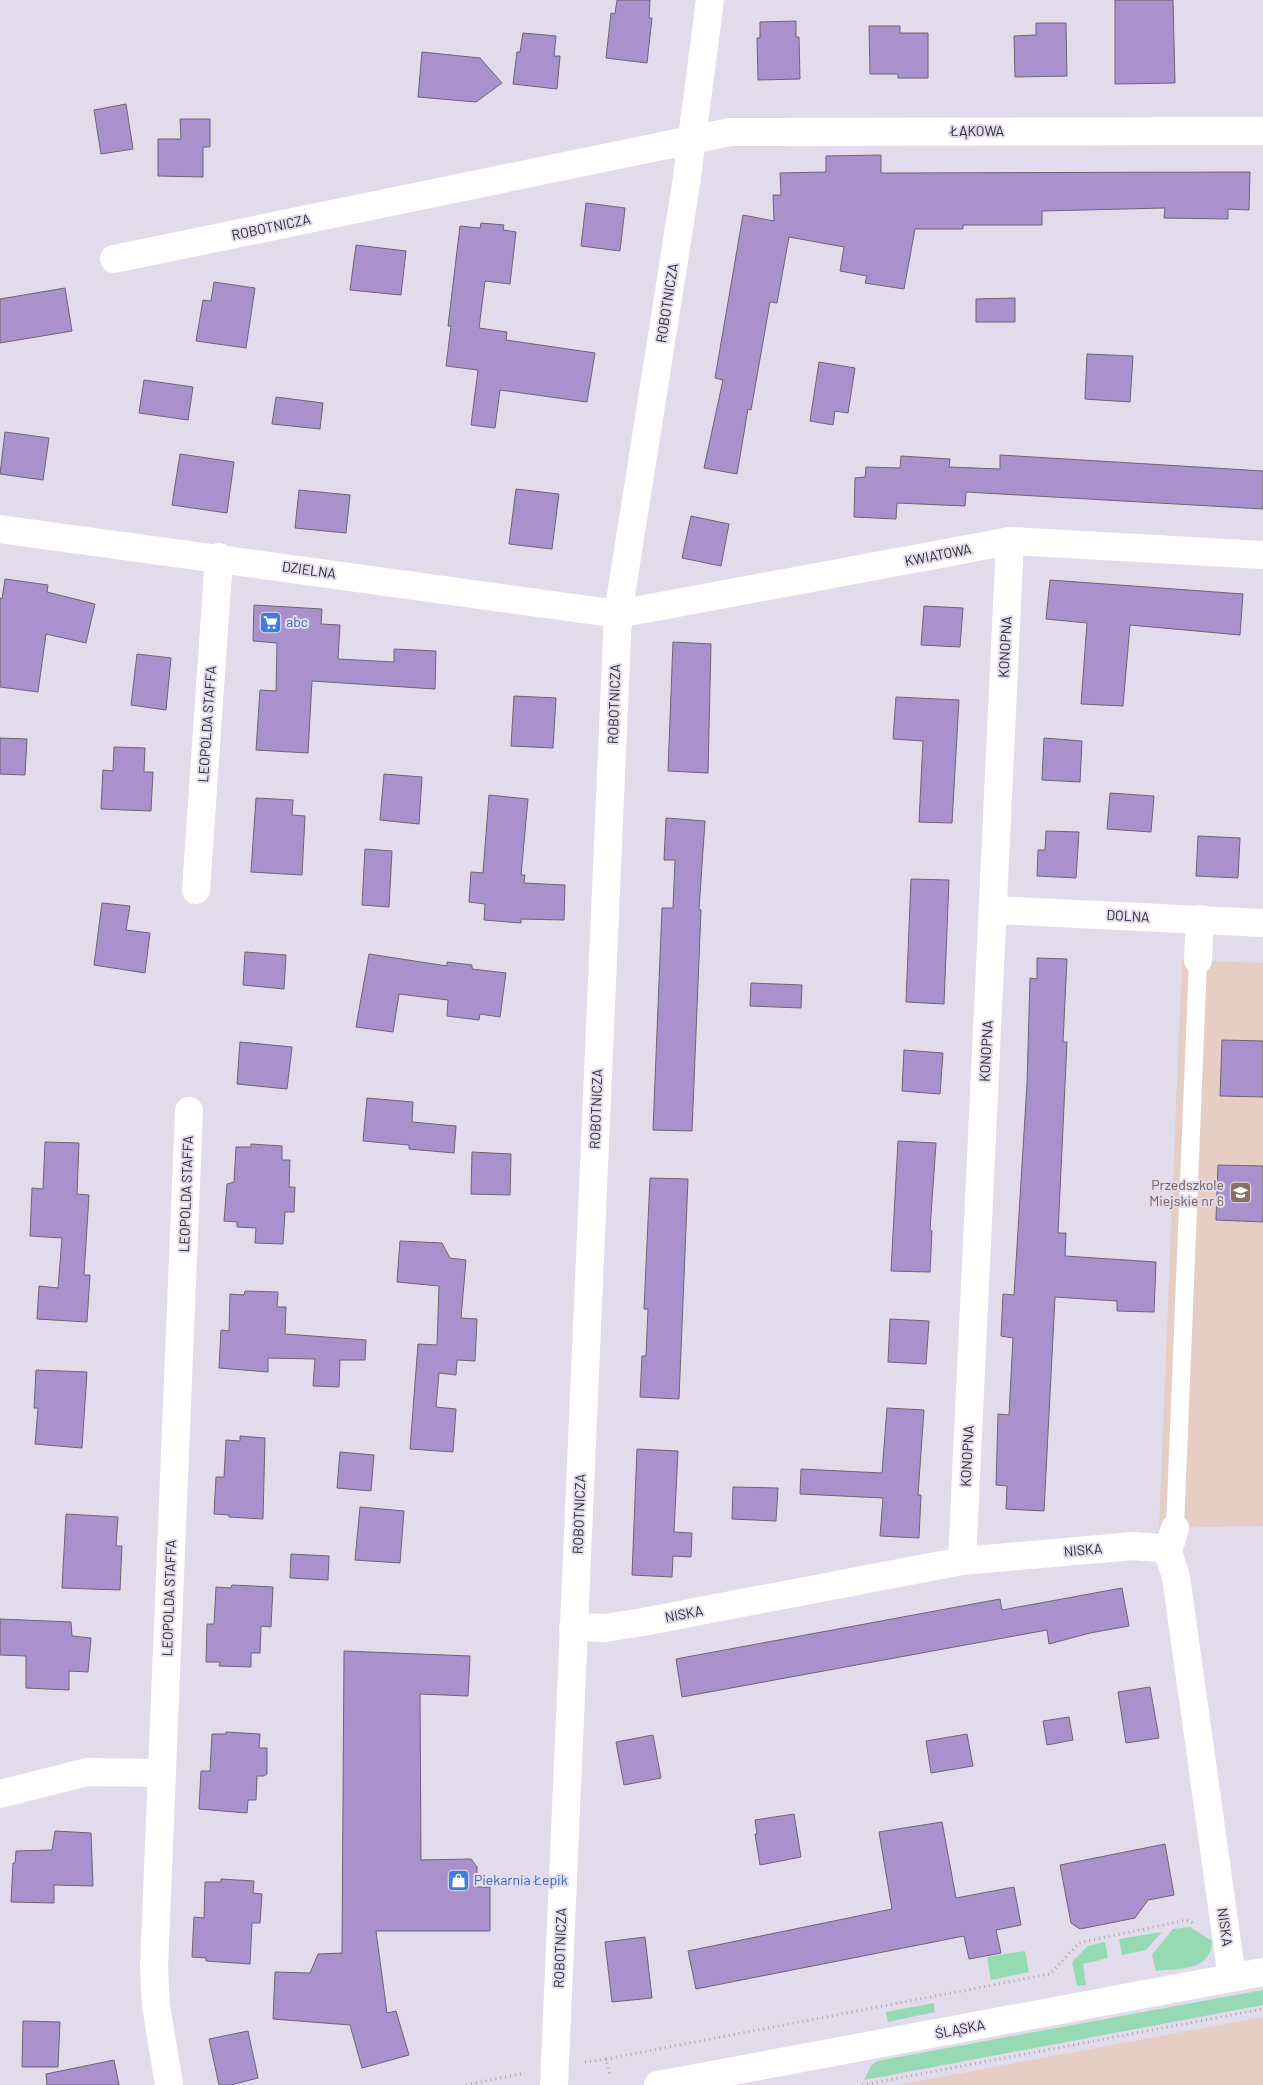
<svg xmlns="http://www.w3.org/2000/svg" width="1263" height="2085" viewBox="0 0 1263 2085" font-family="Barlow,sans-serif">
	<rect width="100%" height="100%" fill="#e1dbeb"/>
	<g fill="#e6cec5">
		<polygon points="1182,960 1263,963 1263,1526 1159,1528"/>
		<polygon points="1263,2017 1263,2085 899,2085 946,2076"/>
	</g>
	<g fill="#96dab4">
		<path d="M1190 1927 1212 1941C1211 1972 1179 1968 1156 1971L1152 1955 1173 1929Z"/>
		<polygon points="1162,1932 1146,1950 1122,1955 1119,1939"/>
		<polygon points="1105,1942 1108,1958 1083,1964 1086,1985 1077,1986 1072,1962 1088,1946"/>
		<polygon points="1025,1951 1029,1972 991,1980 987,1957"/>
		<polygon points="1263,1990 1263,2005 864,2080 871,2066 877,2061"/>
		<polygon points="934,2003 935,2012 888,2022 886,2012"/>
	</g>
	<g fill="#aa91cd" stroke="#6b6573">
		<polygon points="617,0 650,0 649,18 652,18 647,63 606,58 611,13 615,14"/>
		<polygon points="1115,0 1173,0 1175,83 1115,84"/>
		<polygon points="796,21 796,37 799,37 800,79 758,80 757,38 760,38 760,22"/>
		<polygon points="1036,23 1066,23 1067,76 1015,77 1014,36 1036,35"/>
		<polygon points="869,26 900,26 900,33 928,33 928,78 898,78 898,74 870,74"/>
		<polygon points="523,33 556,36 554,56 560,56 557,89 513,84 517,52 520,52"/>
		<polygon points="422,52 480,58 502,83 476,102 418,97"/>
		<polygon points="126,104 133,149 101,154 94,110"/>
		<polygon points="180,119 210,119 210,147 203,147 203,177 158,176 158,139 181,139"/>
		<polygon points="881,155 881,173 1250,172 1249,210 1228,209 1228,219 1164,218 1165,208 1042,211 1042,225 963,225 963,229 915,229 904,289 865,283 867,276 840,271 844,247 789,237 777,303 770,302 751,410 748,409 737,474 704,468 723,380 715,378 743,215 774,221 773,195 781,195 780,173 826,172 826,156"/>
		<polygon points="586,203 625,208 620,251 581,246"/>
		<polygon points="481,223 504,225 503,230 516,232 510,284 485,281 479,328 507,332 506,340 595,353 587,402 500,390 495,428 471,425 478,370 446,366 451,326 448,326 460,226 480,228"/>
		<polygon points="356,245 406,251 401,295 350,290"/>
		<polygon points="214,282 255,288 246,348 196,341 203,300 211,301"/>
		<polygon points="65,288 72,331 0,343 0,299"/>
		<polygon points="1015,298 1015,322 976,322 976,299"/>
		<polygon points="1087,354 1133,356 1130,402 1085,399"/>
		<polygon points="819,362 855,368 848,413 835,411 833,425 810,421"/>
		<polygon points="144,380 193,387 188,420 139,413"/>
		<polygon points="276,397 323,403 320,429 272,424"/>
		<polygon points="5,432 49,438 43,480 0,474"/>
		<polygon points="180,454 234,462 227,513 172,505"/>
		<polygon points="1000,455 1263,471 1263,509 966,492 965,506 897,503 896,519 854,517 855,478 865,477 866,467 900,468 901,456 950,459 949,467 1000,469"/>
		<polygon points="516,489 559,494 552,549 509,544"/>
		<polygon points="299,490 350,495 346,533 295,528"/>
		<polygon points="691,516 729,524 721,566 682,558"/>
		<polygon points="5,579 48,585 47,592 95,604 86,643 46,634 38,692 0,687 0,598 2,599"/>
		<polygon points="1050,580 1243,594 1240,635 1130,625 1123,706 1081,704 1087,623 1046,619"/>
		<polygon points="254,605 322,609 321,624 340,625 338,659 394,662 394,649 436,651 435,689 312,681 308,753 256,750 260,690 276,691 277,643 253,641"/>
		<polygon points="924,606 963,608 960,647 921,645"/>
		<polygon points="673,642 711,644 708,773 668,771"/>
		<polygon points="137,654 171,658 166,710 131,705"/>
		<polygon points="514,696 556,698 553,748 511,746"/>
		<polygon points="896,697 959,700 952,823 919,822 923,741 893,739"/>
		<polygon points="0,738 27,739 25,775 0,774"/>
		<polygon points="1044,738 1082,741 1080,782 1042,780"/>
		<polygon points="114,747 145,748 144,772 153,772 151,811 101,809 103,770 113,771"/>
		<polygon points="384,774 422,777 419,824 380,820"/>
		<polygon points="1110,793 1154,796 1151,832 1107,829"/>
		<polygon points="489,795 528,799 521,875 525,875 524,883 565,885 564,920 521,919 521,923 484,920 485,904 469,902 471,872 483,873"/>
		<polygon points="256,798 293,800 292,815 305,816 302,875 251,872"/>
		<polygon points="666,818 705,821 699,909 701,910 692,1131 653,1130 662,908 673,908 675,860 664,860"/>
		<polygon points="1046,831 1079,832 1076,878 1037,876 1038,850 1045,850"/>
		<polygon points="1198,836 1240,838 1238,878 1196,876"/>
		<polygon points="365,849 392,851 389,907 362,905"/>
		<polygon points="911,879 949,880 944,1004 906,1002"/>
		<polygon points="102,903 130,906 126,930 150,933 145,973 94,965"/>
		<polygon points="245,952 286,955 284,989 243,985"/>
		<polygon points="369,954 447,966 447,962 472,965 472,969 506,973 500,1017 480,1014 479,1020 447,1016 448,1000 399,994 393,1032 356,1027"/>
		<polygon points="1037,958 1067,959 1063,1042 1067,1042 1058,1233 1066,1233 1065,1256 1156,1262 1154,1312 1117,1311 1117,1301 1055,1297 1044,1511 1006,1509 1007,1486 996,1485 998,1414 1009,1415 1013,1338 1001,1336 1003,1294 1014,1295 1027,1084 1030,978 1037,979"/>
		<polygon points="751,983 802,985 801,1008 750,1006"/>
		<polygon points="1222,1040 1263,1041 1263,1097 1220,1096"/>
		<polygon points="240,1042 292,1047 287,1089 237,1084"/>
		<polygon points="904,1050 943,1053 940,1094 902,1091"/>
		<polygon points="367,1098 413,1102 412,1122 456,1126 454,1153 409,1149 409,1145 363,1141"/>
		<polygon points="898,1141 936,1143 930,1230 932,1231 930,1272 891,1271"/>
		<polygon points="45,1142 79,1143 77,1194 89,1195 84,1275 90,1275 87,1322 37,1319 39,1286 58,1288 62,1238 30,1236 32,1188 43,1189"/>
		<polygon points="251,1144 282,1146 282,1160 290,1160 289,1187 295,1187 294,1212 285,1212 283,1244 255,1243 256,1228 237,1227 237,1222 224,1221 227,1184 234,1182 236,1147 251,1147"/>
		<polygon points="472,1152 511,1154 510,1195 471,1194"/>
		<polygon points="1218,1165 1263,1166 1263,1222 1216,1220"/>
		<polygon points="650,1178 688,1179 679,1399 640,1397 642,1356 646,1356 648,1309 644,1309"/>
		<polygon points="400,1241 442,1243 450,1258 466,1260 461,1318 477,1319 475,1361 457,1360 456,1375 439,1373 436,1407 456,1409 453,1452 410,1449 418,1344 437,1345 439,1286 397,1282"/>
		<polygon points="245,1291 278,1292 277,1307 286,1307 285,1334 366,1340 365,1360 340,1360 339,1387 313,1386 315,1359 268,1358 268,1372 219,1368 221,1330 229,1331 230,1294 244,1295"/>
		<polygon points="890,1319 929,1321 926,1364 888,1362"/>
		<polygon points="36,1370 87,1372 82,1448 35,1444 38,1408 34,1408"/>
		<polygon points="887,1408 924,1410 918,1495 921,1495 919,1538 880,1536 883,1498 800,1494 801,1469 882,1473"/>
		<polygon points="240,1436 265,1438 263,1519 229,1517 229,1515 214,1514 216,1477 224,1477 226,1440 240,1441"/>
		<polygon points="637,1449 678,1451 674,1532 692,1533 691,1557 673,1556 672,1577 632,1575"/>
		<polygon points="340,1452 374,1455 371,1491 337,1488"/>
		<polygon points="733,1487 778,1488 776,1521 732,1519"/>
		<polygon points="360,1507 404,1511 400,1563 355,1560"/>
		<polygon points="66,1514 118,1517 116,1546 122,1546 120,1590 62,1588"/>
		<polygon points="291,1554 329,1556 328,1580 290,1578"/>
		<polygon points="232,1585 273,1587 271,1627 261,1626 260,1653 251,1653 251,1667 219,1666 220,1662 206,1662 207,1624 214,1624 216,1587 231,1588"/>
		<polygon points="1122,1588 1129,1626 1090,1633 1049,1644 1047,1630 682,1697 676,1659 1000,1599 1002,1610"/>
		<polygon points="0,1619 71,1622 72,1636 91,1638 88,1672 69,1671 69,1690 26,1688 26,1656 0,1655"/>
		<polygon points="344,1651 470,1656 468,1696 420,1694 421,1860 471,1859 477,1867 477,1887 490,1887 490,1931 376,1931 387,2013 396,2011 409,2055 362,2068 350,2025 273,2019 275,1972 310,1973 318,1954 342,1953"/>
		<polygon points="1150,1687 1159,1738 1126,1743 1118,1692"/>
		<polygon points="1069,1717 1073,1740 1047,1745 1043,1721"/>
		<polygon points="226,1732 260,1734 259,1748 267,1748 267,1774 264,1776 257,1776 256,1800 248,1800 247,1813 199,1809 201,1771 210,1771 212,1734 226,1734"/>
		<polygon points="967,1734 973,1766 931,1773 926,1741"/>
		<polygon points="653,1735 661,1778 624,1785 616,1742"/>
		<polygon points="794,1814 801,1857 760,1865 755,1834 757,1834 755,1820"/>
		<polygon points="942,1822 956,1898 1014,1887 1021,1925 996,1930 1001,1953 969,1959 964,1936 696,1989 688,1951 892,1909 879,1832"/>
		<polygon points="55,1831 91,1833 93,1886 54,1885 54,1903 11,1902 13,1863 15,1863 16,1851 52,1850"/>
		<polygon points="1165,1844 1174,1895 1148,1900 1135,1918 1080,1929 1071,1923 1060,1865"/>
		<polygon points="221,1879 254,1881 253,1893 262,1894 260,1923 252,1923 250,1964 206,1961 206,1958 192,1957 194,1917 204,1918 205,1882 221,1882"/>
		<polygon points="645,1937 652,1998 612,2002 605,1942"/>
		<polygon points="23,2021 60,2022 58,2067 22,2067"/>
		<polygon points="248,2031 258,2078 231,2085 219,2085 209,2039"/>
		<polygon points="114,2060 119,2085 47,2085 46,2074"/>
	</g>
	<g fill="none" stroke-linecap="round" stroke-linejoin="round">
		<g stroke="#aca7b4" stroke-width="3" stroke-dasharray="1 4" stroke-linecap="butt">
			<polyline points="606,2059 1050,1974 1079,1943 1186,1920 1195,1924"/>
			<polyline points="585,2062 606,2059 610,2076"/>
			<polyline points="466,2085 525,2073"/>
			<polyline points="862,2085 1263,2009"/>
		</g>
		<polyline stroke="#fff" stroke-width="18" points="1175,1528 1198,960"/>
		<g stroke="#fff" stroke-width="28">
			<polyline points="114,259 730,132 1263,131"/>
			<polyline points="0,529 618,614 1010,541 1263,555"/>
			<polyline points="196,890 219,557"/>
			<polyline points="993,910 1263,923"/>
			<polyline points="1198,960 1200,919"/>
			<polyline points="1168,1552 1175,1528"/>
			<polyline points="962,1561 1010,541"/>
			<polyline points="573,1627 605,1628 643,1622 962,1561 1134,1546 1159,1548 1168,1552 1176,1577 1232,1978"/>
			<polyline points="0,1794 87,1772 162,1773"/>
			<polyline points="169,2085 156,2006 154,1967 189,1111"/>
			<polyline points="554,2085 618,614 686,184 710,0"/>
		</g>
		<polyline stroke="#fff" stroke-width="28" points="658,2085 1263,1972"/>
	</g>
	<defs>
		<symbol id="supermarket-square" viewBox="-11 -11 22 22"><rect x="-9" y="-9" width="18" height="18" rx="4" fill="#3f7fe0" stroke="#e1dbeb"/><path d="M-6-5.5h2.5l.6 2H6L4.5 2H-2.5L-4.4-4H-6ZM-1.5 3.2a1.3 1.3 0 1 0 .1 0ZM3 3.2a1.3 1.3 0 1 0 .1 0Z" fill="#fff"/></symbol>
		<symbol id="school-square" viewBox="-11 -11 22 22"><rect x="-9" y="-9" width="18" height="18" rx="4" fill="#8d6e63" stroke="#e1dbeb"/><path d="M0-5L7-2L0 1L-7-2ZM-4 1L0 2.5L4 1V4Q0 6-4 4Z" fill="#fff"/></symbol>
		<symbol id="shop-square" viewBox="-11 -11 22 22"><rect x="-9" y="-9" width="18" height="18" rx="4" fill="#3f7fe0" stroke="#e1dbeb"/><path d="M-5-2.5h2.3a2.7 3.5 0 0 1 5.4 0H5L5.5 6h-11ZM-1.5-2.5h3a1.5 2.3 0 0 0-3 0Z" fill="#fff"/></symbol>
	</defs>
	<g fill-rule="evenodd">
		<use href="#supermarket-square" x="258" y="610" width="25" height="25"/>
		<use href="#school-square" x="1228" y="1180" width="25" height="25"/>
		<use href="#shop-square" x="446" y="1868" width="25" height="25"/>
	</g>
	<g text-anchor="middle" stroke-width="4" stroke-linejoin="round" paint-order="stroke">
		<g font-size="14" fill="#302d34" stroke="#e1dbeb">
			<text x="977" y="136">ŁĄKOWA</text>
			<text transform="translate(271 227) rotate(-12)" y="5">ROBOTNICZA</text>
			<text transform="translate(667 303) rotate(-81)" y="5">ROBOTNICZA</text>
			<text transform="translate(938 555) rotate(-11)" y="5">KWIATOWA</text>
			<text transform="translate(309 570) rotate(8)" y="5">DZIELNA</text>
			<text transform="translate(1005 647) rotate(-87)" y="5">KONOPNA</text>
			<text transform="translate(614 704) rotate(-88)" y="5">ROBOTNICZA</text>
			<text transform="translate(207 724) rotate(-86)" y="5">LEOPOLDA STAFFA</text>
			<text transform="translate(1128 916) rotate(3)" y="5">DOLNA</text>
			<text transform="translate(986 1051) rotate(-87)" y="5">KONOPNA</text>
			<text transform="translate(596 1109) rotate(-88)" y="5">ROBOTNICZA</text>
			<text transform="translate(186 1194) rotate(-88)" y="5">LEOPOLDA STAFFA</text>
			<text transform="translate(967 1456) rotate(-87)" y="5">KONOPNA</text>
			<text transform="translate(579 1514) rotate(-88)" y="5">ROBOTNICZA</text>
			<text transform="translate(1083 1550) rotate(-5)" y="5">NISKA</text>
			<text transform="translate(169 1598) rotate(-88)" y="5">LEOPOLDA STAFFA</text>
			<text transform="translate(684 1614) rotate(-11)" y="5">NISKA</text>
			<text transform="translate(1225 1927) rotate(82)" y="5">NISKA</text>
			<text transform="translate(560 1948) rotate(-88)" y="5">ROBOTNICZA</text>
			<text transform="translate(960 2029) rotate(-11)" y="5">ŚLĄSKA</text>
		</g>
		<g font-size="14" fill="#366cbe" stroke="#e1dbeb" text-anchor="start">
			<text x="286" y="627">abc</text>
			<text x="474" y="1885">Piekarnia Łepik</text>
		</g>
		<g font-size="14" fill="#785e54" stroke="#e1dbeb" text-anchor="end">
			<text x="1224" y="1190">Przedszkole<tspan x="1224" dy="16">Miejskie nr 6</tspan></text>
		</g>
	</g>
</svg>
